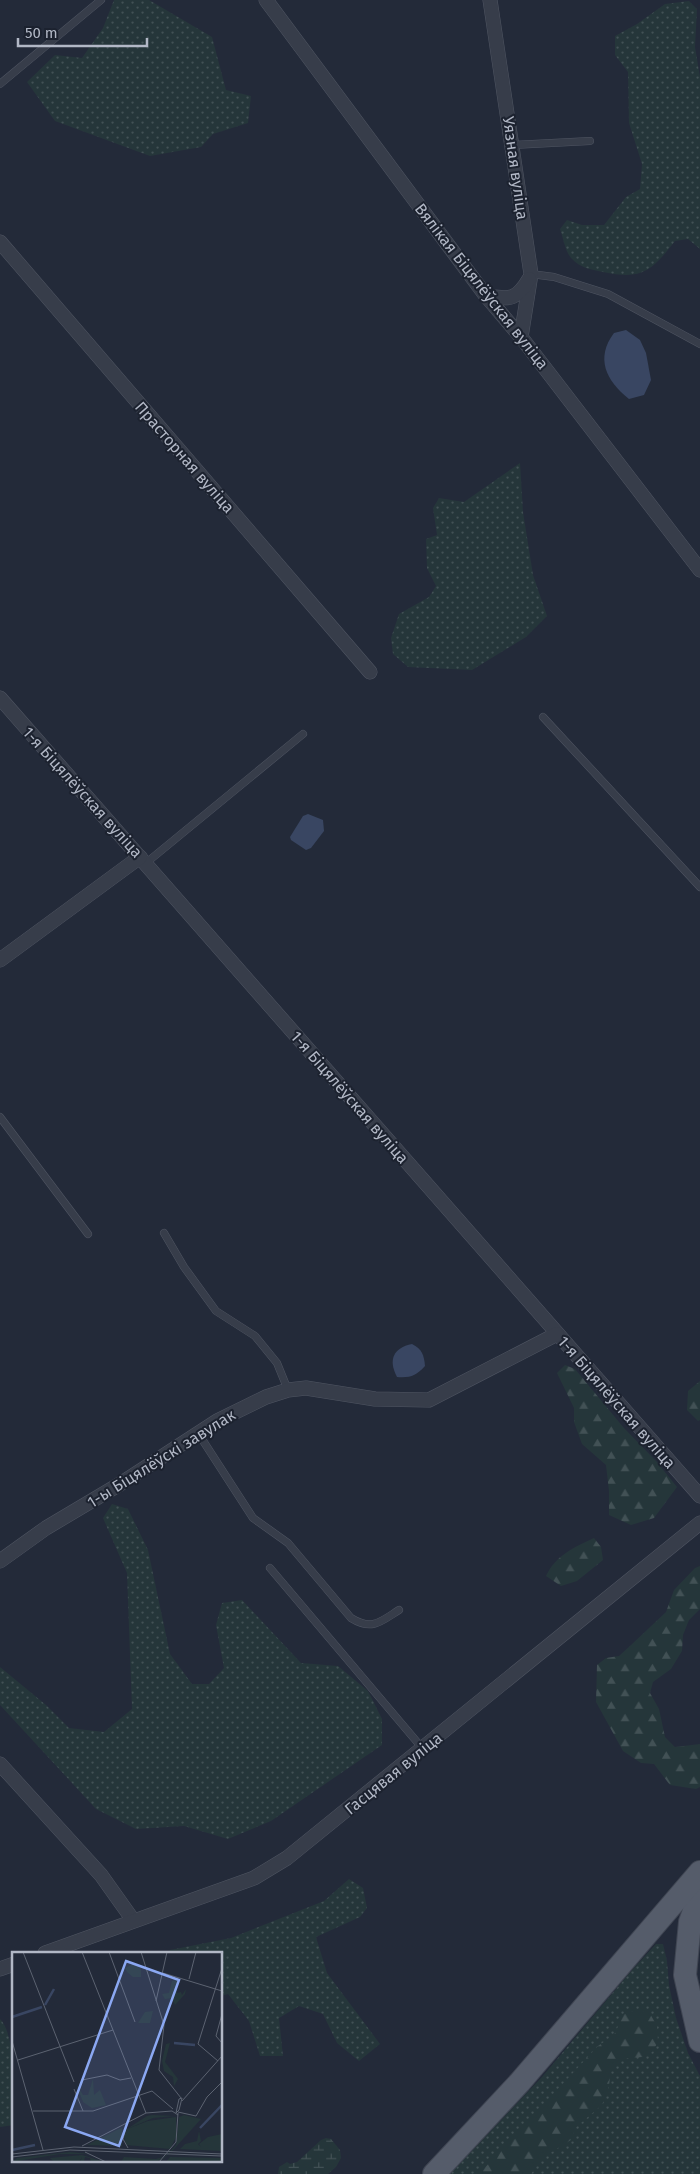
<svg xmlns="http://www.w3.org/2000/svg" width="700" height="2174" viewBox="0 0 700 2174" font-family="'Fira Sans',sans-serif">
	<defs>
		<pattern id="grass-dots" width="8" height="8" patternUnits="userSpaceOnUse" patternTransform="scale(1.25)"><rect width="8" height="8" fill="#25363a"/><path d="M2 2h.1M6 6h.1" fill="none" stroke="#425155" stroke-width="1.8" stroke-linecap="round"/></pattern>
		<pattern id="forest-firs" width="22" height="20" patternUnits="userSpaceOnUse" patternTransform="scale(1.25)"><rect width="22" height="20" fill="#25363a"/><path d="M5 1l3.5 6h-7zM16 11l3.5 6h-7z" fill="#425155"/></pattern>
		<pattern id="wetland-marsh" width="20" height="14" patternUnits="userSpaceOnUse" patternTransform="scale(1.25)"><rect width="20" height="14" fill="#25363a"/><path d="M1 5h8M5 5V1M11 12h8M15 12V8" fill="none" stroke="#425155"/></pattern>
	</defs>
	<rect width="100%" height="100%" fill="#232a39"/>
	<g fill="url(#grass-dots)">
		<polygon points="114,0 149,0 212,37 226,90 251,96 248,123 213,134 201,147 150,156 55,121 27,82 55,55 82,58 103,28"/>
		<path d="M689 1 697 9 695 47 700 77V249L688 239 675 241C651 272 642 280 603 272 590 269 580 268 571 258 565 251 563 237 560 229L567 220 582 225H604L626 197 640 189 642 164 629 123 628 72 615 55V36L637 24 665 4Z"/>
		<polygon points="520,463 523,512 533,575 547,616 526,637 472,670 408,667 393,654 391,638 399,614 429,597 436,586 427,568 426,539 437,535 433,508 439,498 464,502"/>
		<polygon points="112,1504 128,1509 148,1550 170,1654 192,1684 209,1684 224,1668 216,1625 222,1603 242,1600 301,1663 338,1666 368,1691 382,1719 382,1745 271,1821 228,1839 184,1826 136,1829 96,1809 0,1705 0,1667 46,1705 69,1728 104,1732 132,1709 127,1573 103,1518"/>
		<polygon points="349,1879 363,1888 367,1908 360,1917 316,1937 327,1973 380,2044 359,2061 337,2043 323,2014 299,2006 279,2018 283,2056 260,2056 249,2021 228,1994 221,1996 221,1953 168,1953 170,1950 231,1938 324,1901"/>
		<polygon points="656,1944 663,1944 667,1961 669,1985 676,2018 688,2053 700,2076 700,2174 450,2174 542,2077 632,1970"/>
		<path d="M0 2019C17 2036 14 2100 14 2125L0 2127Z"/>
	</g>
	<g fill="url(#forest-firs)">
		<polygon points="565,1365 575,1369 624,1428 656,1461 677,1487 654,1518 631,1525 609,1515 609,1491 606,1465 582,1444 574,1422 574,1408 557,1373"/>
		<polygon points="700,1381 700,1420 698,1421 687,1410 688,1391"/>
		<path d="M594 1538 601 1547 603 1560 577 1581 561 1586 546 1576C555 1556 574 1547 594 1538Z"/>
		<polygon points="700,1566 700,1609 689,1620 683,1635 682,1651 671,1669 653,1682 650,1693 659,1709 665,1737 675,1747 700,1744 700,1787 696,1789 670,1785 654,1764 641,1763 623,1751 596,1702 597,1665 606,1658 619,1656 631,1645 666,1612 674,1590 695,1568"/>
		<polygon points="636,2010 649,2012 657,2026 658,2042 652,2052 642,2057 618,2059 611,2067 609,2086 602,2105 576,2127 571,2140 542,2158 531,2174 479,2174 598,2046 614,2035 624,2014"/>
	</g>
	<polygon fill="url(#wetland-marsh)" points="326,2138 331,2139 340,2150 341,2158 336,2167 328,2174 278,2174 279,2167 287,2162 290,2164 297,2162 321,2140"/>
	<g fill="#394662">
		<path d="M626 330 640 340 646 353 651 380 644 395 629 399C606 381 595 358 614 333Z"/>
		<polygon points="308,814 323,820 324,831 311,848 306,850 291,840 290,837 303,816"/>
		<path d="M412 1344C422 1349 424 1355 425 1366 416 1376 410 1378 397 1377 388 1360 393 1348 412 1344Z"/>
	</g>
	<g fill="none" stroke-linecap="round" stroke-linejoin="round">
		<defs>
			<g id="lane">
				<polyline points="0,84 101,0"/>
				<polyline points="513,145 590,141"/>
				<polyline points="531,274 554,277 608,294 700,344"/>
				<polyline points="543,717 700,887"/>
				<polyline points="146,863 303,734"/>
				<polyline points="0,1117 88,1234"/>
				<polyline points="164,1233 184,1267 216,1311 255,1336 277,1363 288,1390"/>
				<path d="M198 1433 253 1518 288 1543 351 1618C372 1631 380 1622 399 1610"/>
				<polyline points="270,1568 423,1749"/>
			</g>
			<g id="street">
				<polyline points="266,0 486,296 521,337 700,570"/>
				<polyline points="490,0 531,274 521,337"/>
				<polyline points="0,242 370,672"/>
				<path d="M486 296C510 299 516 301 529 279"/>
				<polyline points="0,698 700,1496"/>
				<polyline points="0,960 140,857"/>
				<polyline points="0,1561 46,1528 120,1484 217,1421 266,1397 288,1390 306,1388 375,1399 429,1400 557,1334"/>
				<polyline points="0,1764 101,1875 133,1920"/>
				<polyline points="45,1953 254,1878 287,1858 700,1523"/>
				<polyline points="0,1969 14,1964"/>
			</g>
			<g id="primary">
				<polyline points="700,1894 690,1922 685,1975 700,2041"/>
				<polyline points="434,2174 520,2082 700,1872"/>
			</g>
		</defs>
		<use href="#lane" stroke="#4f5562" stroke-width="8"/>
		<use href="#street" stroke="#4f5562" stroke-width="15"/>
		<use href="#primary" stroke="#404653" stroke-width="24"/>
		<use href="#lane" stroke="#373d4a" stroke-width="7"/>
		<use href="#street" stroke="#373d4a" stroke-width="14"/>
		<use href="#primary" stroke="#555c6a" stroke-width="22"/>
	</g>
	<g text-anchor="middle" stroke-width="4" stroke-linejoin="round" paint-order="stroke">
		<g font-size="16" fill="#b2b8c6" stroke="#1c222f">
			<text transform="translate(516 168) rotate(82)" y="6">Уязная вуліца</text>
			<text transform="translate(482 286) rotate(52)" y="6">Вялікая Біцялёўская вуліца</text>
			<text transform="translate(185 457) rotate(49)" y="6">Прасторная вуліца</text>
			<text transform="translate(83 792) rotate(48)" y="6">1-я Біцялёўская вуліца</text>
			<text transform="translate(350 1097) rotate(49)" y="6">1-я Біцялёўская вуліца</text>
			<text transform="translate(617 1402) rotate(49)" y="6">1-я Біцялёўская вуліца</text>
			<text transform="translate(161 1458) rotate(-32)" y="6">1-ы Біцялёўскі завулак</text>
			<text transform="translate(393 1773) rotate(-39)" y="6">Гасцявая вуліца</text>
		</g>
	</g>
	<g transform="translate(12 1952)">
		<rect width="210" height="210" fill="#232a39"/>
		<path d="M123 11 129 18V25H121L115 20 113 16ZM166 28 165 41 169 40 170 43 174 37 173 42 163 53 160 46 153 47 150 42 157 41 160 29ZM141 59 138 71H126L133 60ZM158 91 153 110 166 127 162 134 161 125 152 119 150 109 154 92ZM81 127 82 143 88 138 94 153 80 156 71 150 64 132 71 143H76ZM172 163 189 167 162 197 148 210 164 193 167 165ZM164 165V185L158 197 114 193 112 184 115 177 136 169ZM110 176V194L75 193 107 177ZM187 179 189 189 186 192 189 195 187 192 196 185 210 182V199L168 197 173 192 185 189ZM58 200 77 202H48L0 210 5 206ZM70 203 93 210H79L78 206 73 205 72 210H68L70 205 67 210H42L38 206ZM112 205 144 207 151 205 145 210H109ZM158 205 210 206V210H154Z" fill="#25363a"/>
		<path d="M135 164 140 163 163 164 141 166 115 177Z" fill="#25363a"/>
		<path fill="none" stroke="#394662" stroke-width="2.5" d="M33 53 42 37M0 65 30 55M162 91 183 93M188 176 210 153M0 198 23 193"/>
		<path fill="none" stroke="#5c6371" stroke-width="1" d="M11 0 62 130M70 0 134 161M97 0 123 70M129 0 152 73 147 118 169 146M151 21 210 39M177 27 184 0M144 49 155 0M210 62 204 84 210 91M0 89 31 198M6 108 101 78M206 109 186 92 210 16M70 128 95 123 108 128 119 126M62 137 71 159M170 146 167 158 164 161 167 147ZM170 149 210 104M21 159H81L140 139 161 157M166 160 184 164 195 145 210 130M115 172 111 187 116 196M70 194 134 161 160 159 166 163M73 200 94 210M0 202 62 195 210 202M0 205 58 198 210 204M15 210H38M147 210 164 190 166 161"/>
		<path fill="#8ba8f2" fill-opacity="0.15" stroke="#8ba8f2" stroke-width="2.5" d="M114 9 167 28 107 194 53 175Z"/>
		<rect width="210" height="210" fill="none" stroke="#b2b8c6" stroke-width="2.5"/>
	</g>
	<path d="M18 38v8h129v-8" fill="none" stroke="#b2b8c6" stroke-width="2.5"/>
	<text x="25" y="38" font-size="15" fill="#b2b8c6" stroke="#1c222f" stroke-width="4" paint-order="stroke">50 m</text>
</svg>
